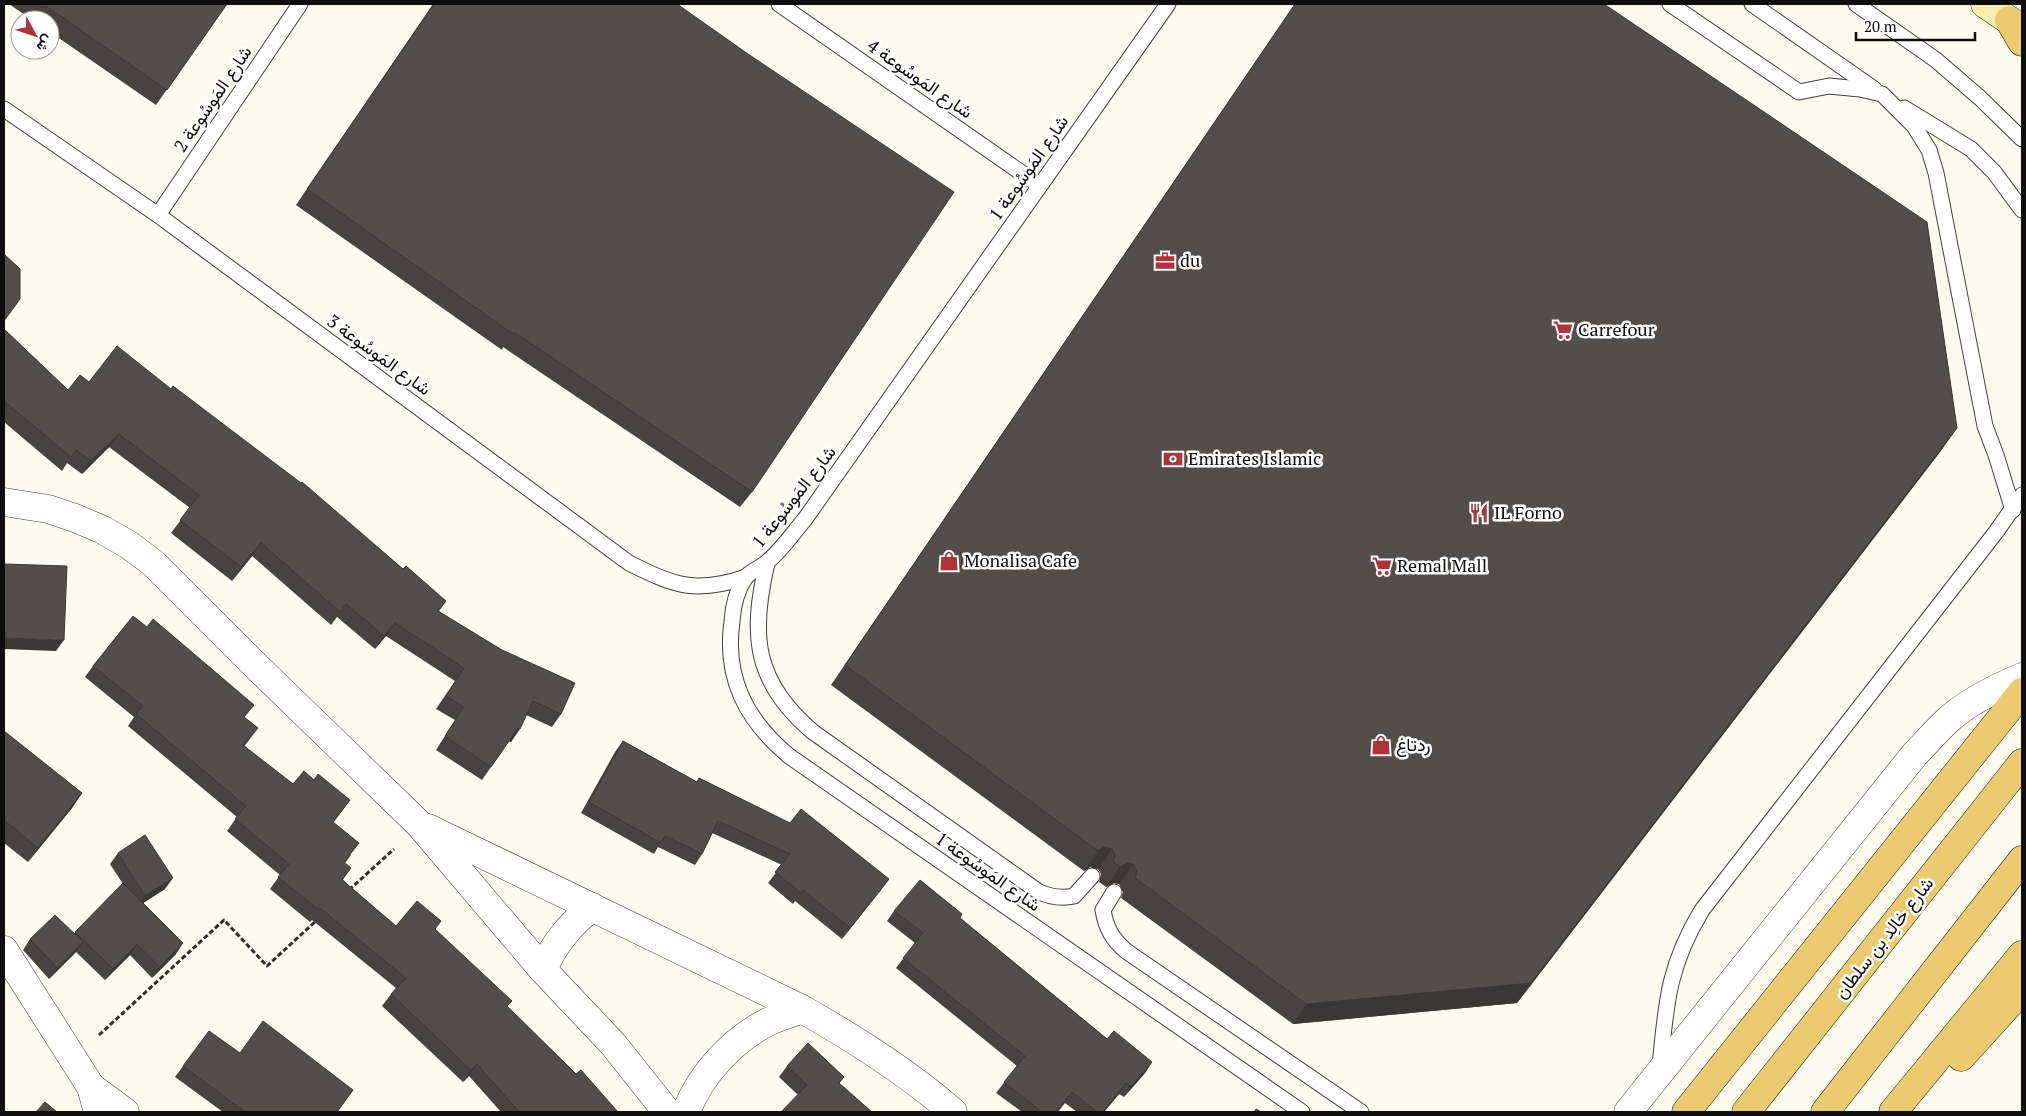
<svg xmlns="http://www.w3.org/2000/svg" width="2026" height="1116" viewBox="0 0 2026 1116" font-family="'PT Serif',Vazirmatn,serif">
	<rect width="100%" height="100%" fill="#fdfaee"/>
	<g fill="none" stroke-linecap="round" stroke-linejoin="round">
		<defs>
			<g id="service">
				<polyline points="779,4 1039,185"/>
				<path d="M1168 4 805 519C793 533 782 550 767 562 761 568 750 571 745 578 737 590 733 607 732 621 724 678 746 720 789 756L1302 1112"/>
				<polyline points="1670,4 1799,92 1829,86 1860,89 1882,94 1914,126 1929,150 1936,173 1985,426 1996,455 2013,510"/>
				<polyline points="1752,4 1874,89"/>
				<polyline points="1856,4 1936,60 1980,98 2022,139"/>
				<polyline points="1904,108 1971,149 1994,172 2022,210"/>
				<path d="M4 109 158 215 629 563C675 586 696 594 746 577"/>
				<polyline points="158,215 300,4"/>
				<path d="M767 563C750 635 754 682 813 732L1039 892C1051 897 1061 899 1074 896L1092 876"/>
				<path d="M1114 892 1103 910C1106 928 1112 939 1126 951L1361 1112"/>
				<path d="M1660 1066C1666 1004 1668 966 1702 910L1996 532 2022 495"/>
			</g>
			<g id="minor">
				<polyline points="4,502 48,509 75,518 103,530 129,545 153,563 257,667 420,825 543,970 613,1044 667,1112"/>
				<path d="M428 828 802 1009C855 1039 907 1072 953 1112"/>
				<polyline points="4,950 91,1087 98,1112"/>
				<path d="M543 970C554 943 570 925 592 907"/>
				<polyline points="91,1087 125,1112"/>
				<path d="M686 1112C701 1073 734 1038 772 1020 782 1016 792 1013 802 1009"/>
				<path d="M1628 1112 1915 754C1926 743 1936 731 1948 720 1969 701 1996 688 2022 677"/>
			</g>
			<polyline id="secondary" points="1985,4 2022,29"/>
			<g id="primary">
				<polyline points="2009,20 2022,42"/>
				<polyline points="1961,1057 2022,990"/>
				<polyline points="1686,1112 2022,692"/>
				<polyline points="1746,1112 2022,763"/>
				<polyline points="1825,1112 2022,860"/>
				<polyline points="1893,1112 2022,955"/>
			</g>
		</defs>
		<use href="#service" stroke="#404040" stroke-width="17"/>
		<use href="#minor" stroke="#404040" stroke-width="29"/>
		<use href="#secondary" stroke="#2f2f2f" stroke-width="29"/>
		<use href="#primary" stroke="#1e1e1e" stroke-width="29"/>
		<g stroke="#2f2f2f" stroke-width="3" stroke-dasharray="5 2.5" stroke-linecap="butt">
			<polyline points="349,890 394,849"/>
			<polyline points="99,1035 224,920 267,966 317,920"/>
		</g>
		<use href="#service" stroke="#fff" stroke-width="15"/>
		<use href="#minor" stroke="#fff" stroke-width="28"/>
		<use href="#secondary" stroke="#f8eeaf" stroke-width="28"/>
		<use href="#primary" stroke="#eccb70" stroke-width="28"/>
	</g>
	<g fill="#484340">
		<polygon points="9,4 227,4 156,105 50,32 50,20 32,20"/>
		<polygon points="433,4 752,492 740,507 503,347 502,350 296,205"/>
		<polygon points="1295,4 1943,448 1517,1003 1293,1024 1121,898 1123,892 1119,884 1114,883 1106,887 1099,882 1101,874 1098,869 1090,867 1084,871 831,685"/>
		<polygon points="4,329 68,390 89,382 171,389 403,569 446,601 439,611 561,714 552,727 526,715 511,742 509,741 482,780 436,750 455,720 436,709 455,681 386,636 375,649 337,617 331,625 252,556 232,581 171,533 190,508 109,447 82,474 67,463 62,471 4,422"/>
		<polygon points="93,666 245,718 249,740 244,746 293,784 314,780 350,800 333,823 351,855 345,863 343,880 396,926 435,930 508,1007 576,1074 618,1112 501,1112 469,1076 463,1082 382,1006 391,994 396,988 312,920 310,922 270,889 280,875 227,831 237,817 128,726 134,717 85,677"/>
		<polygon points="4,731 82,793 72,808 28,862 4,843"/>
		<polygon points="623,741 697,782 889,879 842,939 795,901 793,904 768,883 782,865 712,833 702,854 695,865 658,847 654,854 581,813 615,752"/>
		<polygon points="118,853 165,889 143,903 176,954 152,978 130,955 105,980 76,952 49,979 23,950 30,939 74,934 123,884 110,864"/>
		<polygon points="894,911 960,918 1107,1039 1152,1062 1145,1073 1124,1097 1119,1094 1104,1112 1077,1112 1065,1103 1058,1112 1022,1112 996,1093 1017,1066 896,968 915,943 887,921"/>
		<polygon points="240,1053 353,1090 337,1112 223,1112 175,1077 183,1066"/>
		<polygon points="787,1066 844,1077 839,1083 798,1095 779,1077"/>
	</g>
	<g fill="#3b3734">
		<polygon points="1957,428 1943,448 1517,1003 1293,1024 1306,1004"/>
		<polygon points="119,434 109,447 82,474 91,461"/>
		<polygon points="261,543 252,556 232,581 241,567"/>
		<polygon points="395,623 386,636 375,649 384,636"/>
		<polygon points="4,638 64,640 56,651 4,649"/>
		<polygon points="258,728 249,740 235,757 243,745"/>
		<polygon points="518,728 520,729 511,742 508,741"/>
		<polygon points="82,793 72,808 28,862 38,848"/>
		<polygon points="1104,847 1112,849 1098,869 1090,867 1084,871 1098,851"/>
		<polygon points="1128,863 1133,864 1119,884 1114,883 1106,887 1120,867"/>
		<polygon points="173,878 165,889 137,907 145,896"/>
		<polygon points="889,879 881,890 842,939 850,928"/>
		<polygon points="83,942 75,953 49,979 57,968"/>
		<polygon points="183,943 176,954 152,978 160,967"/>
		<polygon points="137,944 130,955 105,980 113,969"/>
		<polygon points="1152,1062 1145,1073 1124,1097 1131,1087"/>
		<polygon points="477,1064 469,1076 463,1082 471,1070"/>
		<polygon points="1126,1083 1119,1094 1104,1112 1103,1112"/>
	</g>
	<g fill="#544e4a" stroke="#3b3734">
		<polygon points="43,4 227,4 167,90"/>
		<polygon points="434,4 677,4 748,54 954,192 752,492 514,332 513,334 307,189"/>
		<polygon points="1295,4 1604,4 1927,222 1957,428 1531,983 1306,1004 1135,878 1137,872 1133,864 1128,863 1120,867 1113,862 1115,854 1112,849 1104,847 1098,851 845,665"/>
		<polygon points="4,254 20,269 20,299 4,321"/>
		<polygon points="4,329 68,390 80,375 89,382 117,346 171,389 173,386 301,483 302,482 403,569 406,566 446,601 438,611 502,650 575,683 561,714 533,701 520,729 518,728 491,767 445,736 464,707 446,696 464,668 395,623 384,636 346,604 340,612 261,543 241,567 180,520 199,495 119,434 91,461 76,450 71,457 4,401"/>
		<polygon points="4,564 67,566 64,640 4,638"/>
		<polygon points="133,616 147,627 153,619 254,705 244,717 258,728 243,745 293,784 304,771 314,780 318,774 350,800 333,822 359,843 344,862 351,868 342,880 396,926 417,901 441,921 435,929 512,1001 507,1006 576,1074 581,1070 618,1112 519,1112 477,1064 471,1070 391,994 406,978 320,908 319,910 278,877 289,864 235,819 246,806 136,714 143,706 93,666"/>
		<polygon points="4,731 82,793 38,848 4,820"/>
		<polygon points="623,741 697,782 699,778 790,823 801,809 889,879 850,928 803,890 801,893 775,872 790,854 718,821 702,854 665,836 661,843 589,802"/>
		<polygon points="145,835 173,878 145,896 118,853"/>
		<polygon points="920,880 962,914 960,918 1107,1039 1114,1031 1152,1062 1131,1087 1126,1083 1103,1112 1097,1112 1072,1092 1056,1112 1042,1112 1004,1082 1025,1056 903,958 923,933 894,911"/>
		<polygon points="123,883 183,943 160,967 137,944 113,969 75,932"/>
		<polygon points="55,915 83,942 57,968 30,939"/>
		<polygon points="263,1021 353,1090 337,1112 245,1112 183,1066 209,1031 240,1053"/>
		<polygon points="808,1043 844,1077 839,1083 872,1112 781,1112 807,1085 787,1066"/>
		<polygon points="45,1102 57,1112 36,1112"/>
		<polygon points="1256,1109 1261,1112 1254,1112"/>
	</g>
	<defs>
		<symbol id="office-bare" viewBox="-9 -9 18 18"><path d="M-6-3h4V-5.5h4V-3h4V5H-6ZM-1-4.5V-3h2v-1.5ZM-6 0V1H6V0Z" fill="#b0323a" stroke="#fff" stroke-width="2.5" paint-order="stroke"/></symbol>
		<symbol id="supermarket-bare" viewBox="-9 -9 18 18"><path d="M-6-5.5h2.5l.6 2H6L4.5 2H-2.5L-4.4-4H-6ZM-1.5 3.2a1.3 1.3 0 1 0 .1 0ZM3 3.2a1.3 1.3 0 1 0 .1 0Z" fill="#b0323a" stroke="#fff" stroke-width="2.5" paint-order="stroke"/></symbol>
		<symbol id="bank-bare" viewBox="-9 -9 18 18"><path d="M-6-4H6V4H-6ZM0-2.3a2.3 2.3 0 1 0 0 4.6a2.3 2.3 0 1 0 0-4.6Z" fill="#b0323a" stroke="#fff" stroke-width="2.5" paint-order="stroke"/></symbol>
		<symbol id="restaurant-bare" viewBox="-9 -9 18 18"><path d="M-5-6h1v4h1v-4h1v4h1v-4h1v5L-1.5 .5V6h-2V.5L-5-1ZM5-6V6H3V1.5H1.5Q1.5-4 5-6Z" fill="#b0323a" stroke="#fff" stroke-width="2.5" paint-order="stroke"/></symbol>
		<symbol id="shop-bare" viewBox="-9 -9 18 18"><path d="M-5-2.5h2.3a2.7 3.5 0 0 1 5.4 0H5L5.5 6h-11ZM-1.5-2.5h3a1.5 2.3 0 0 0-3 0Z" fill="#b0323a" stroke="#fff" stroke-width="2.5" paint-order="stroke"/></symbol>
	</defs>
	<g fill-rule="evenodd">
		<use href="#office-bare" x="1151" y="247" width="28" height="28"/>
		<use href="#supermarket-bare" x="1549" y="316" width="28" height="28"/>
		<use href="#bank-bare" x="1159" y="445" width="28" height="28"/>
		<use href="#restaurant-bare" x="1465" y="499" width="28" height="28"/>
		<use href="#shop-bare" x="935" y="547" width="28" height="28"/>
		<use href="#supermarket-bare" x="1368" y="552" width="28" height="28"/>
		<use href="#shop-bare" x="1367" y="731" width="28" height="28"/>
	</g>
	<g text-anchor="middle" stroke-width="5" stroke-linejoin="round" paint-order="stroke">
		<g font-size="18" fill="#0d0d0d" stroke="#fff">
			<text transform="translate(920 79) rotate(35)" y="6">شارع المَوسُوعة 4</text>
			<text transform="translate(213 99) rotate(-56)" y="6">شارع المَوسُوعة 2</text>
			<text transform="translate(1029 168) rotate(-55)" y="6">شارع المَوسُوعة 1</text>
			<text transform="translate(379 355) rotate(36)" y="6">شارع المَوسُوعة 3</text>
			<text transform="translate(794 497) rotate(-52)" y="6">شارع المَوسُوعة 1</text>
			<text transform="translate(988 872) rotate(35)" y="6">شارع المَوسُوعة 1</text>
			<text transform="translate(1884 938) rotate(-52)" y="6">شارع خالِد بن سلطان</text>
		</g>
		<g font-size="18" fill="#0d0d0d" stroke="#fff" text-anchor="start">
			<text x="1180" y="267">du</text>
			<text x="1578" y="336">Carrefour</text>
			<text x="1188" y="465">Emirates Islamic</text>
			<text x="1494" y="519">IL Forno</text>
			<text x="964" y="567">Monalisa Cafe</text>
			<text x="1397" y="572">Remal Mall</text>
			<text x="1396" y="751">ردتاغ</text>
		</g>
	</g>
	<rect width="2026" height="1116" fill="none" stroke="#0d0d0d" stroke-width="10"/>
	<g transform="translate(35 35) rotate(130)"><circle r="24" fill="#ffffff" stroke="#9e9e9e"/>
	<path d="M0-4L9 19L0 12L-9 19Z" fill="#b0323a"/>
	<text y="-8" font-size="14" font-weight="bold" text-anchor="middle" fill="#0d0d0d">ش</text>
	</g>
	<path d="M1856 32v8h119v-8" fill="none" stroke="#0d0d0d" stroke-width="2.5"/>
	<text x="1864" y="32" font-size="15" fill="#0d0d0d" stroke="#ffffff" stroke-width="4" paint-order="stroke">20 m</text>
</svg>
